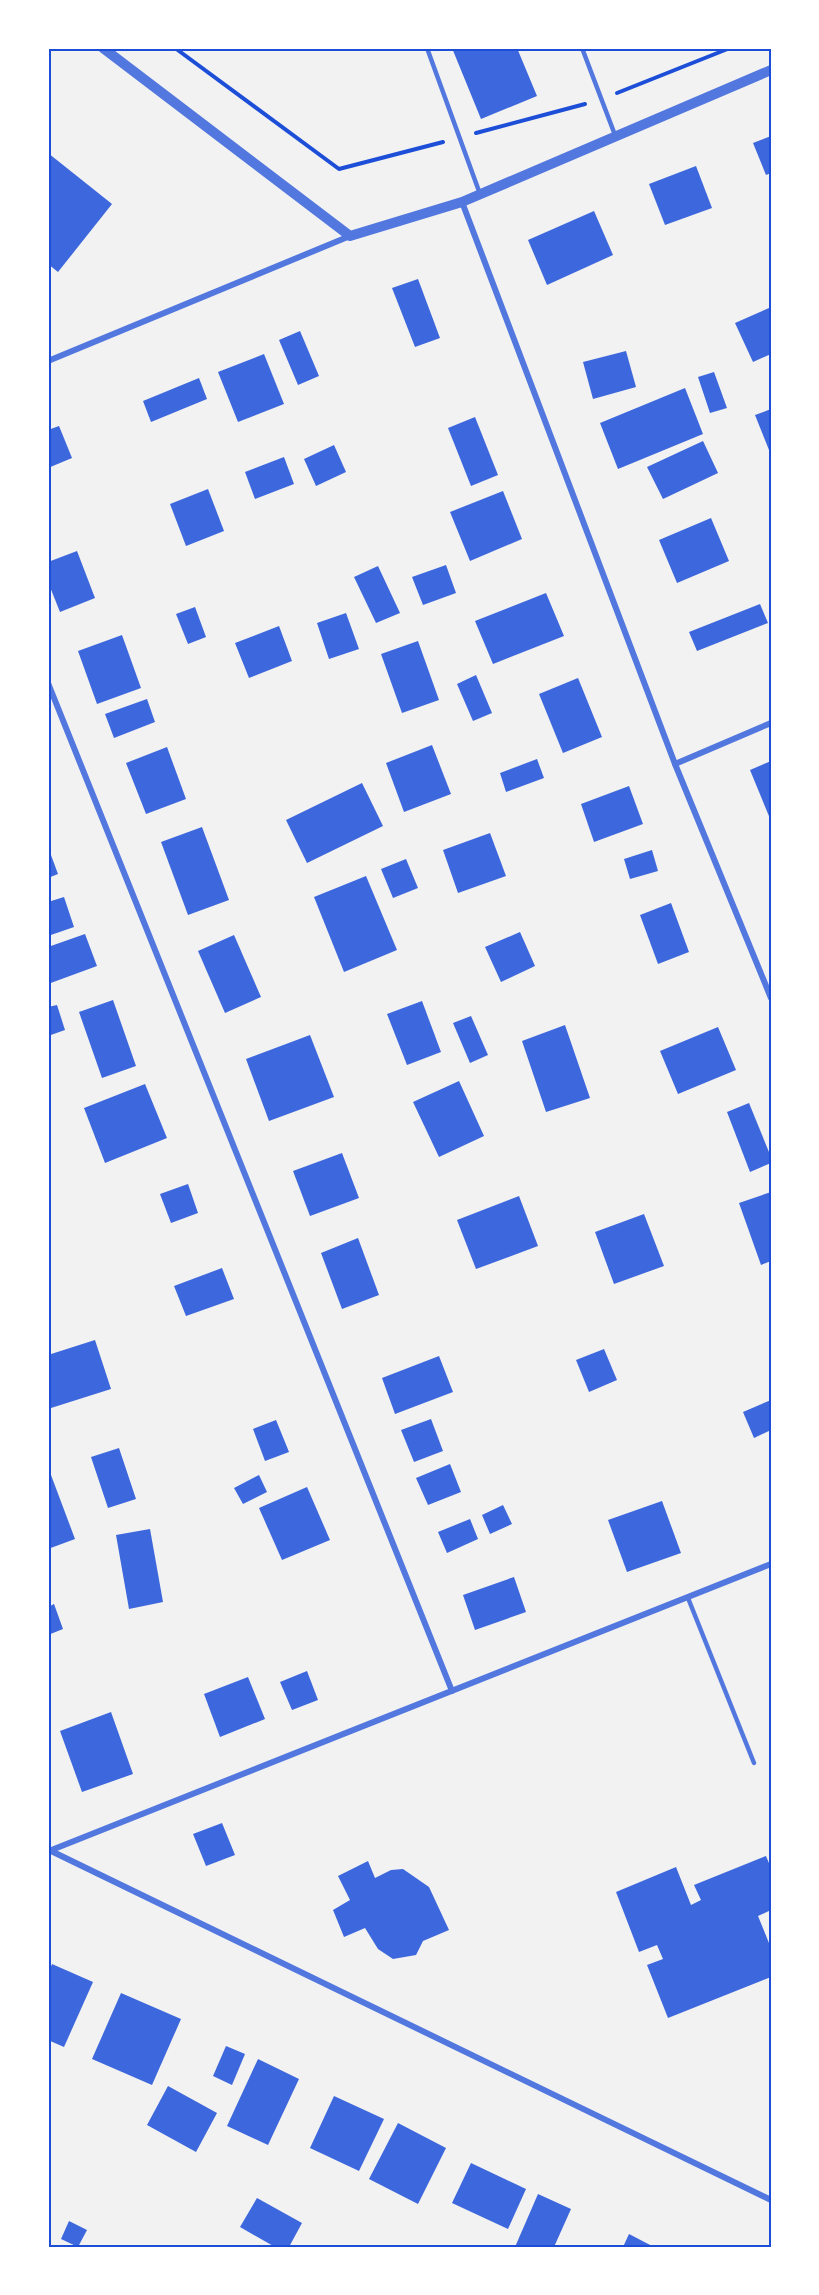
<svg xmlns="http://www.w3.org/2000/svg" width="819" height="2295" viewBox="0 0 819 2295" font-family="'Open Sans',sans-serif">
	<rect width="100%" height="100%" fill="#f2f2f2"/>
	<g fill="#3d67dc">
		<polygon points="452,48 517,48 537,96 481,119"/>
		<polygon points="771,136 771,173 766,175 753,143"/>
		<polygon points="48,153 112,204 58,272 48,264"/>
		<polygon points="696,166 712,208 665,225 649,184"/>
		<polygon points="594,211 613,255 547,285 528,240"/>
		<polygon points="418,279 440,338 415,347 392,288"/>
		<polygon points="769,308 771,313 771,354 753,362 735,323"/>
		<polygon points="300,331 319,376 298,385 279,340"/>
		<polygon points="626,351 636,387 593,399 583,362"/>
		<polygon points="264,354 284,404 238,422 218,372"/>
		<polygon points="714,372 727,408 710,413 698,377"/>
		<polygon points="199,378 207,399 151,422 143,401"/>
		<polygon points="685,388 703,434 618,469 600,423"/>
		<polygon points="771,409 771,455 755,415"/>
		<polygon points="475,417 498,475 471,486 448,428"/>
		<polygon points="59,426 72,458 48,468 48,430"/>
		<polygon points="703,441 718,473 663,499 647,467"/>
		<polygon points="334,445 346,472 316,486 304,459"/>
		<polygon points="284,457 294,484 255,499 245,472"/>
		<polygon points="208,489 224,531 186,546 170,504"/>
		<polygon points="503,491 522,539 470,561 450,512"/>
		<polygon points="711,518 729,561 677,583 659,540"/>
		<polygon points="77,551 95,598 60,612 48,582 48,562"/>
		<polygon points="446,565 456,593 423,605 412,577"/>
		<polygon points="378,566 400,613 376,623 354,577"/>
		<polygon points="546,593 564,636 493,664 475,621"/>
		<polygon points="760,604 768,623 697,651 689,632"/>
		<polygon points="195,607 206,637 188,644 176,614"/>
		<polygon points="346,613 359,649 329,659 317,623"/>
		<polygon points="279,626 292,661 249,678 235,643"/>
		<polygon points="122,635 141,688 97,704 78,651"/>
		<polygon points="418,641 439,700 402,713 381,654"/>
		<polygon points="476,675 492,713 473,721 457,684"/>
		<polygon points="578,678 602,737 563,753 539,694"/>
		<polygon points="147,699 155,722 114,738 105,714"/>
		<polygon points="432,745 451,794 404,812 386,763"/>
		<polygon points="167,747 186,799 146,814 126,763"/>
		<polygon points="537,759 544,778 506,792 500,773"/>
		<polygon points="771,761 771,821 750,770"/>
		<polygon points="362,783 383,826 307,863 286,820"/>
		<polygon points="629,786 643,824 594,842 581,804"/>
		<polygon points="202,827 229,900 188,915 161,842"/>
		<polygon points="490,833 506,876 458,893 443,850"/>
		<polygon points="48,847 58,874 48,878"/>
		<polygon points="652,850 658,871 630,879 624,859"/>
		<polygon points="406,859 418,888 393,898 381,869"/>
		<polygon points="366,876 397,950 344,972 314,897"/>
		<polygon points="64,897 74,927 48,936 48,902"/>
		<polygon points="671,903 689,952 658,964 640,915"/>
		<polygon points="520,932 535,966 501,982 485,947"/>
		<polygon points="85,934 97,966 48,984 48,947"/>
		<polygon points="234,935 261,997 225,1013 198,951"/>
		<polygon points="113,1000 136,1066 102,1078 79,1012"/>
		<polygon points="422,1001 441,1052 407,1065 387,1014"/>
		<polygon points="57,1005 65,1030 48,1036 48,1007"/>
		<polygon points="471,1016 488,1055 470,1063 453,1023"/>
		<polygon points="565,1025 590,1098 546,1112 522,1041"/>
		<polygon points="718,1027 736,1070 678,1094 660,1051"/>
		<polygon points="310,1035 334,1097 269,1121 246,1059"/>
		<polygon points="459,1081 484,1136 439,1157 413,1102"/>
		<polygon points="145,1084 167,1138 105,1163 84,1108"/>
		<polygon points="749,1103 771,1157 771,1163 750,1172 727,1112"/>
		<polygon points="342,1153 359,1198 310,1216 293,1171"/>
		<polygon points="188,1184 198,1213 171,1223 160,1194"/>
		<polygon points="771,1192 771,1261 761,1265 739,1203"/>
		<polygon points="519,1196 538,1246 476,1269 457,1220"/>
		<polygon points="644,1214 664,1266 614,1284 595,1232"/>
		<polygon points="358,1238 379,1295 342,1309 321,1253"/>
		<polygon points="222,1268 234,1299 186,1316 174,1286"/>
		<polygon points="95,1340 111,1389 51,1408 48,1400 48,1355"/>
		<polygon points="604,1349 617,1380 589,1392 576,1360"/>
		<polygon points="439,1356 453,1392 395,1414 382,1378"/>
		<polygon points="771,1400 771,1430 754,1438 743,1412"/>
		<polygon points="431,1419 443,1451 414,1462 401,1430"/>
		<polygon points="276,1420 289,1452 265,1461 253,1429"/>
		<polygon points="119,1448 136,1499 108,1508 91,1457"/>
		<polygon points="450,1464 461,1492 428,1505 416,1478"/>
		<polygon points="48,1467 75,1539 48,1549"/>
		<polygon points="259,1475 267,1492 243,1504 234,1488"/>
		<polygon points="307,1487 330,1540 282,1560 259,1508"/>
		<polygon points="662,1501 681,1553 627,1572 608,1520"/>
		<polygon points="503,1505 512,1524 490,1534 482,1515"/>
		<polygon points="470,1519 478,1539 447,1553 438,1532"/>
		<polygon points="150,1529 163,1602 129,1609 116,1535"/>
		<polygon points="514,1577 526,1612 475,1630 463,1595"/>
		<polygon points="54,1604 63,1629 48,1635 48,1607"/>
		<polygon points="307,1671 318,1700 292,1710 280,1682"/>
		<polygon points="248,1677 265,1719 220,1737 204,1694"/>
		<polygon points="111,1712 133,1774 82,1792 60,1731"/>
		<polygon points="222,1823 235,1855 206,1866 193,1834"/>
		<polygon points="766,1856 771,1868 771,1910 758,1916 771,1948 771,1977 668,2018 647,1965 663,1959 657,1945 639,1952 616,1892 676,1867 691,1905 701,1900 694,1885"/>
		<polygon points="368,1861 375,1878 391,1870 403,1869 429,1887 449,1930 423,1941 416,1955 393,1959 378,1949 365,1928 344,1937 333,1910 350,1900 338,1876"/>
		<polygon points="52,1964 93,1982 64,2047 48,2040 48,1974"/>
		<polygon points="121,1993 181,2019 152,2085 92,2059"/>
		<polygon points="226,2046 245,2054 232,2085 213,2076"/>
		<polygon points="258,2059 299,2079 268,2145 227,2126"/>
		<polygon points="168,2086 217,2113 196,2152 147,2125"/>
		<polygon points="334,2096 384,2119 359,2171 310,2148"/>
		<polygon points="398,2123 446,2148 418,2204 369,2179"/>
		<polygon points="471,2163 526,2189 508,2229 452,2203"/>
		<polygon points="538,2194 571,2209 554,2247 515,2247"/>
		<polygon points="257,2198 302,2223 289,2247 275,2247 240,2227"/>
		<polygon points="69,2221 87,2230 78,2247 61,2239"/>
		<polygon points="629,2234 654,2247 623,2247"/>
	</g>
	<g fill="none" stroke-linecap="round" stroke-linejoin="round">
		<g stroke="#1d4ed8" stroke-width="4">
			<polyline points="175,48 339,169 443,142"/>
			<polyline points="617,93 730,48"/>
			<polyline points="476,133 585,104"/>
		</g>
		<g stroke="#5277de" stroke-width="4.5">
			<polyline points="427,48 480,194"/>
			<polyline points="582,48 615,135"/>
			<polyline points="688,1598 754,1763"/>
		</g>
		<g stroke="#5277de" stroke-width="6">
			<polyline points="462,202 675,764 771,998"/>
			<polyline points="48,361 350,236"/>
			<polyline points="48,683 452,1691"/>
			<polyline points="675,764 771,723"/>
			<polyline points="49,1850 771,2200"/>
			<polyline points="49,1851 771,1564"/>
		</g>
		<polyline stroke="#5277de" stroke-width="10" points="103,48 350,236 462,202 771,70"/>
	</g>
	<rect width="819" height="2295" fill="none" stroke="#ffffff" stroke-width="99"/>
	<rect x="50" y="50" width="720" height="2196" fill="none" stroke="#1d4ed8" stroke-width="2"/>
</svg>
